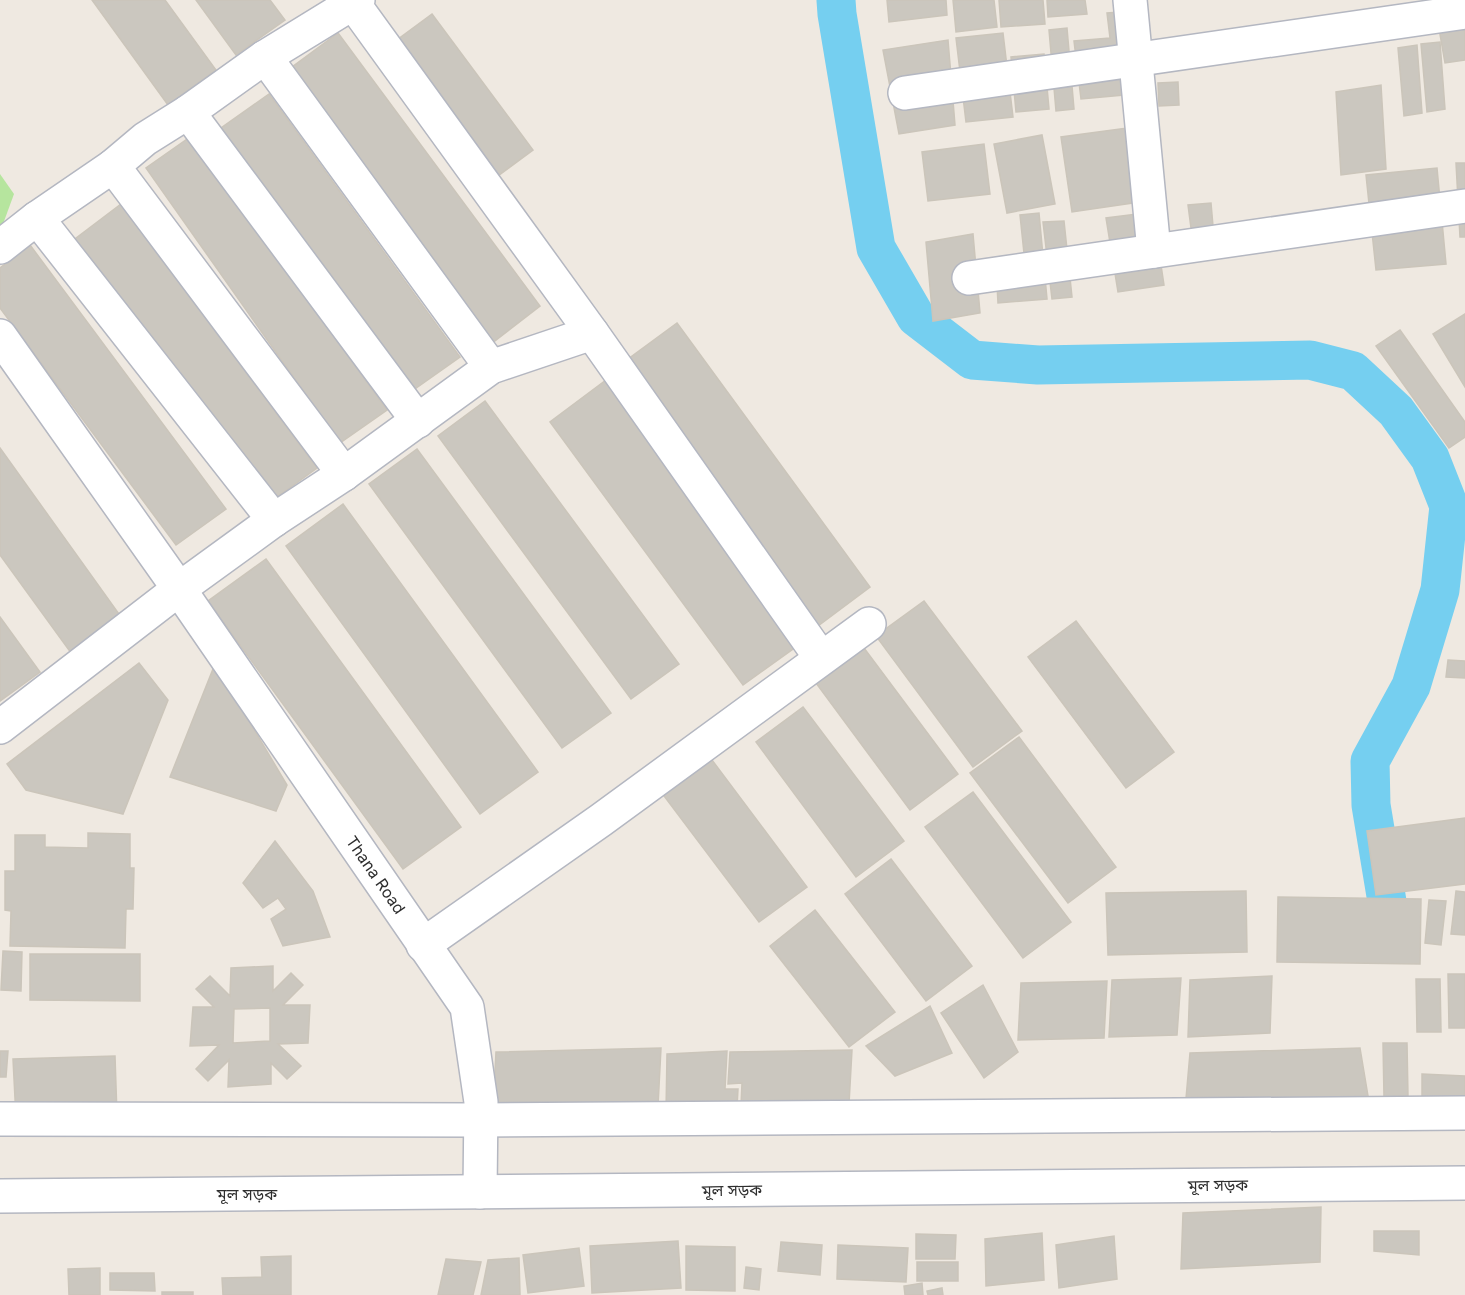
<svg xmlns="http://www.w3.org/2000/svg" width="1465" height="1295" viewBox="0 0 1465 1295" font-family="Inter,'Noto Sans Bengali',sans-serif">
	<rect width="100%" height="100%" fill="#efe9e1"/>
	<polygon fill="#b6e59e" points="0,174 14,194 3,224 0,227"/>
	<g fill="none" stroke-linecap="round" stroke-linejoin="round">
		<polyline stroke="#75cff0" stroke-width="39" points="836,0 837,14 876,248 916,317 972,360 1038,365 1310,360 1353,371 1396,411 1430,458 1449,506 1440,590 1411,686 1370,761 1371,805 1393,938"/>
	</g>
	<g fill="#cbc7bf" stroke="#cbc5ba" stroke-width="1.5" fill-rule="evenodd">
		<polygon points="92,0 165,0 216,70 168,105"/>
		<polygon points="196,0 270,0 285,20 236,55"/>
		<polygon points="887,0 946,0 947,15 889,22"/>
		<polygon points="953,0 994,0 997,27 956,32"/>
		<polygon points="999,0 1043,0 1045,24 1001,27"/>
		<polygon points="1047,0 1085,0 1087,14 1048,17"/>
		<polygon points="1434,0 1465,0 1465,60 1445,63"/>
		<polygon points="1133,11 1146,93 1081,99 1074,41 1110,38 1107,13"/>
		<polygon points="432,14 533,150 483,187 382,51"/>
		<polygon points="1067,28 1074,109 1056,111 1049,30"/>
		<polygon points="338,33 540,306 491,344 288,70"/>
		<polygon points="1003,33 1013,117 966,122 956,38"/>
		<polygon points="948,40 955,125 899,134 883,50"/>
		<polygon points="1440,42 1445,109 1427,112 1421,44"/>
		<polygon points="1417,45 1422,113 1404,116 1398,48"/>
		<polygon points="1044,54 1049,109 1016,112 1011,57"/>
		<polygon points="1178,82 1179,105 1159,106 1158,83"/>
		<polygon points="1381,85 1386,169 1341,175 1336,92"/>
		<polygon points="269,94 460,357 412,391 221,128"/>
		<polygon points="1142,126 1153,200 1072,212 1061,137"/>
		<polygon points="1042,135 1055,204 1007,213 994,144"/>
		<polygon points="190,137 387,410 340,443 146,168"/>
		<polygon points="984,144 990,194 928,201 922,152"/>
		<polygon points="1456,163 1465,163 1465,237 1460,237"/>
		<polygon points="1437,168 1446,264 1376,270 1366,175"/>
		<polygon points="1211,203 1213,226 1191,228 1188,205"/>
		<polygon points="121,204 317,468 266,505 71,242"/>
		<polygon points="1153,212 1164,285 1118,292 1106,218"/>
		<polygon points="1039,213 1047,299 998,303 997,285 1027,282 1020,215"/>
		<polygon points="1064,221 1072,297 1052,299 1043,222"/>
		<polygon points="973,234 980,313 933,321 926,242"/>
		<polygon points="30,245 226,509 176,545 0,308 0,268"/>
		<polygon points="1465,314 1465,387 1433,334"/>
		<polygon points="677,323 870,587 814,629 620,365"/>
		<polygon points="1400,330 1465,422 1465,437 1449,448 1376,346"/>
		<polygon points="606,380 800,644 743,685 550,422"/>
		<polygon points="485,401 679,664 631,699 438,436"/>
		<polygon points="0,448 124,621 74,657 0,555"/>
		<polygon points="417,449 611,713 562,748 369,484"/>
		<polygon points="343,504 538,772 480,814 286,546"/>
		<polygon points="266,559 461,827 403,869 208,601"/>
		<polygon points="924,601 1022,731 973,767 876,636"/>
		<polygon points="0,617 40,672 0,701"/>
		<polygon points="1076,621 1174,752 1126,788 1028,657"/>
		<polygon points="861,644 958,774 910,810 813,679"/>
		<polygon points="1448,660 1465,661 1465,678 1446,677"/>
		<polygon points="139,663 168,700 123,814 26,790 7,764"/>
		<polygon points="215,664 287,785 276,811 170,777"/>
		<polygon points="803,707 904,841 856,877 756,742"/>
		<polygon points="1019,737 1116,867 1068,903 970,773"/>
		<polygon points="706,752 807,887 759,922 658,788"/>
		<polygon points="973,792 1071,922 1023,958 925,827"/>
		<polygon points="1465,818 1465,884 1376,895 1367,831"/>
		<polygon points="88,833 130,834 130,868 134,868 133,909 126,909 125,948 10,946 11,911 5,910 5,871 15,871 15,835 45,835 45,847 88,848"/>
		<polygon points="275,841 313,891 330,937 283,946 271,919 286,909 278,898 263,908 243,883"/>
		<polygon points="891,859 972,966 926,1001 845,894"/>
		<polygon points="1246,891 1247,952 1108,955 1106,893"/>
		<polygon points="1456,891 1465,892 1465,935 1451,934"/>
		<polygon points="1278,897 1421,899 1420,964 1277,962"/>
		<polygon points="1429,900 1446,901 1441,945 1425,943"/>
		<polygon points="815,910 895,1012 849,1047 770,946"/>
		<polygon points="3,951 22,952 21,991 1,990"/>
		<polygon points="30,954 140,954 140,1001 30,1000"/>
		<path d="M273 966V991L291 973 303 985 283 1005H310L308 1043 278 1044 301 1066 287 1079 271 1063V1084L228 1087 229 1060 208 1081 196 1069 219 1045 190 1046 193 1007H214L196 989 210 976 230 996 231 968ZM270 1008V1041L233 1043 234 1009Z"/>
		<polygon points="1448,974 1465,974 1465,1028 1449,1028"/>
		<polygon points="1272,976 1270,1033 1188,1037 1190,980"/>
		<polygon points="1181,978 1177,1035 1109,1037 1112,980"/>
		<polygon points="1416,979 1440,979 1441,1032 1417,1032"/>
		<polygon points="1107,981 1104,1038 1018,1040 1021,983"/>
		<polygon points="983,985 1018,1052 984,1078 941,1013"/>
		<polygon points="930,1006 952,1053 895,1076 866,1046"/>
		<polygon points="1383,1043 1407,1043 1408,1096 1384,1097"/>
		<polygon points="661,1048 658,1106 493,1110 496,1052"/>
		<polygon points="1360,1048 1369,1102 1185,1110 1190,1053"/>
		<polygon points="852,1050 849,1104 741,1106 742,1083 728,1084 730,1052"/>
		<polygon points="0,1051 8,1051 6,1077 0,1077"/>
		<polygon points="727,1051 725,1089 738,1089 737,1107 666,1111 667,1054"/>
		<polygon points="115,1056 117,1115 16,1118 13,1059"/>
		<polygon points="1422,1074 1465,1076 1465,1103 1422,1103"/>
		<polygon points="1321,1207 1320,1262 1181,1269 1183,1213"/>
		<polygon points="1374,1231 1419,1231 1419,1255 1374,1251"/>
		<polygon points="1042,1233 1044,1280 986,1286 985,1239"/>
		<polygon points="916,1234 956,1235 955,1259 916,1259"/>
		<polygon points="1114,1236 1117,1279 1059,1288 1056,1245"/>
		<polygon points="678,1241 681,1288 592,1293 590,1246"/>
		<polygon points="781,1242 822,1245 820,1275 778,1271"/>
		<polygon points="838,1245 908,1248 906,1282 837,1279"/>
		<polygon points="686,1246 735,1247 735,1291 686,1290"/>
		<polygon points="579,1248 584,1286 528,1293 523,1255"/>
		<polygon points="291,1256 291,1295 223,1295 222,1278 262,1277 261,1257"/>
		<polygon points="519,1258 520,1295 481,1295 488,1260"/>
		<polygon points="446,1259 481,1262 473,1295 438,1295"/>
		<rect x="917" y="1262" width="41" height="19"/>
		<polygon points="746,1267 761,1269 759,1290 744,1288"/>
		<polygon points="100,1268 100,1295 69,1295 68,1269"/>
		<polygon points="110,1273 154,1273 155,1291 110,1290"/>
		<polygon points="922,1283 923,1295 905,1295 904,1286"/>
		<polygon points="942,1288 943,1295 928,1295 927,1291"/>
		<rect x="162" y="1292" width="31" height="3"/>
	</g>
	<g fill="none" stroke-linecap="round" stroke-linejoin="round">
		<defs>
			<g id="minor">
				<polyline points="358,0 353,3 592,333 821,658"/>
				<polyline points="1130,0 1154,251"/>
				<polyline points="353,3 265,57 491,367"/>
				<polyline points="265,57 188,112 418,421"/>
				<polyline points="905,93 1465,12"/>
				<polyline points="188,112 145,139 113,166 344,474"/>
				<polyline points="113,166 37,218 274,520"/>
				<polyline points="0,247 37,218"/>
				<polyline points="969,278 1465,206"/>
				<path id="s1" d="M0 336 179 589 467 1007 481 1102 480 1192"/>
				<polyline points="0,727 179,589 274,520 344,474 491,367 592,333"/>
				<polyline points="423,945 601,820 869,624"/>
			</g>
			<g id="tertiary">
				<polyline points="0,1119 481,1120 1465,1113"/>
				<polyline points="0,1196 1465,1183"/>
			</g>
		</defs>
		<use href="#minor" stroke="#b4b7c1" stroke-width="36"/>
		<use href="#tertiary" stroke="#b4b7c1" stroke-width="36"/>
		<use href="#minor" stroke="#fff" stroke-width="33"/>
		<use href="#tertiary" stroke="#fff" stroke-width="33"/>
	</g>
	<g text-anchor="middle" stroke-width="4.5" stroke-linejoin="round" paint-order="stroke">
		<g font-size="16" fill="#2e2e2e" stroke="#fff">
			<text dy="6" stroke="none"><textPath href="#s1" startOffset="657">Thana Road</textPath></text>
			<text transform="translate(1218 1185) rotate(-1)" y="6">মূল সড়ক</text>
			<text transform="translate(732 1190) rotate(-1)" y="6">মূল সড়ক</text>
			<text x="247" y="1200">মূল সড়ক</text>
		</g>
	</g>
</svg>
